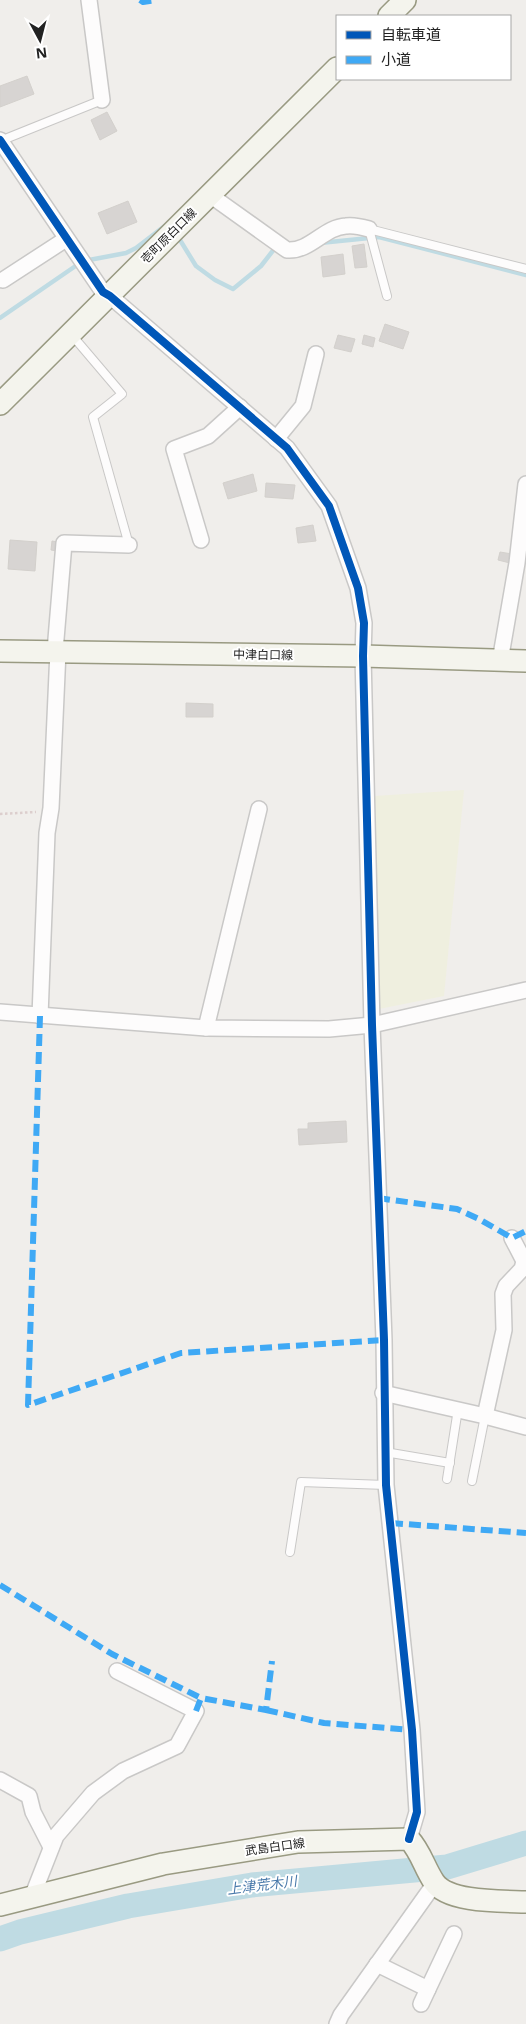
<svg xmlns="http://www.w3.org/2000/svg" width="526" height="2024" viewBox="0 0 526 2024" font-family="'Open Sans','Noto Sans JP',sans-serif">
	<rect width="100%" height="100%" fill="#f0eeeb"/>
	<polygon fill="#efefdf" points="464,790 444,996 379,1009 375,796"/>
	<g fill="none" stroke-linecap="round" stroke-linejoin="round">
		<g stroke="#bfdbe3" stroke-width="4.5">
			<polyline points="180,240 196,266 215,280 233,289 261,266 275,248 278,248"/>
			<polyline points="320,243 379,237 526,275"/>
			<polyline points="89,260 126,253 136,248 166,225"/>
			<polyline points="0,318 77,265"/>
		</g>
		<polyline stroke="#bfdbe3" stroke-width="25" points="0,1939 20,1932 128,1906 252,1885 447,1867 526,1843"/>
	</g>
	<g fill="#d7d4d2" stroke="#d3d0cc">
		<polygon points="27,76 34,94 0,107 0,86"/>
		<polygon points="107,112 117,131 100,140 91,120"/>
		<polygon points="128,201 137,222 107,234 98,213"/>
		<polygon points="364,244 367,267 355,268 352,246"/>
		<polygon points="343,254 345,274 323,277 321,257"/>
		<polygon points="385,324 409,332 403,349 379,341"/>
		<polygon points="338,335 355,339 351,352 334,348"/>
		<polygon points="364,335 375,338 373,347 362,344"/>
		<polygon points="253,474 257,491 228,499 223,483"/>
		<polygon points="266,483 295,485 293,499 265,497"/>
		<polygon points="313,525 316,541 298,543 296,528"/>
		<polygon points="10,540 37,542 35,571 8,569"/>
		<polygon points="52,541 58,542 57,551 51,550"/>
		<polygon points="500,552 512,554 510,563 498,560"/>
		<polygon points="186,703 213,704 213,717 186,717"/>
		<polygon points="346,1121 347,1142 299,1145 298,1129 308,1129 308,1123"/>
	</g>
	<g fill="none" stroke-linecap="round" stroke-linejoin="round">
		<defs>
			<g id="service">
				<polyline points="0,141 102,100"/>
				<polyline points="387,296 369,229 526,269"/>
				<polyline points="71,334 122,394 93,417 129,545"/>
				<polyline points="385,1452 450,1463"/>
				<polyline points="447,1479 458,1409"/>
				<polyline points="472,1481 485,1416"/>
				<polyline points="290,1552 301,1482 386,1485"/>
			</g>
			<g id="minor">
				<polyline points="89,0 102,100"/>
				<polyline points="0,140 103,292 110,296 287,448 329,506 358,588 364,623 363,656 372,1025 384,1340 386,1485 412,1730 417,1812 409,1839"/>
				<path d="M210 195 287 250C310 252 324 227 346 226 354 225 362 227 369 229"/>
				<polyline points="3,280 66,239"/>
				<polyline points="276,439 303,406 316,354"/>
				<polyline points="201,540 174,449 208,436 240,407"/>
				<polyline points="55,651 64,543 129,545"/>
				<polyline points="500,661 517,563 526,484"/>
				<polyline points="0,1012 206,1028 329,1029 372,1025 526,990"/>
				<polyline points="40,1016 47,833 51,808 58,651"/>
				<polyline points="206,1028 259,809"/>
				<polyline points="383,1393 485,1416 526,1427"/>
				<polyline points="485,1416 504,1330 503,1294 506,1286 522,1269 524,1261 512,1238"/>
				<polyline points="0,1780 29,1796 33,1812 51,1847"/>
				<polyline points="32,1897 56,1836 93,1793 123,1771 177,1746 196,1711 117,1671"/>
				<polyline points="377,1964 428,1989 454,1934"/>
				<polyline points="421,2004 428,1989"/>
				<polyline points="337,2024 341,2015 435,1883"/>
			</g>
			<g id="secondary">
				<polyline points="389,16 405,0"/>
				<polyline points="0,404 337,68"/>
				<polyline points="0,651 363,656 526,661"/>
				<path d="M0 1905 163 1864 298 1842 409 1839C421 1852 424 1867 434 1882 448 1903 503 1901 526 1902"/>
			</g>
		</defs>
		<use href="#service" stroke="#c9c8c7" stroke-width="10"/>
		<use href="#minor" stroke="#c9c8c7" stroke-width="18"/>
		<use href="#secondary" stroke="#999a82" stroke-width="24"/>
		<polyline stroke="#dccecd" stroke-width="2.5" stroke-dasharray="2.5 2.5" stroke-linecap="butt" points="0,814 36,812"/>
		<use href="#service" stroke="#fdfcfc" stroke-width="8"/>
		<use href="#minor" stroke="#fdfcfc" stroke-width="15"/>
		<use href="#secondary" stroke="#f4f4ed" stroke-width="21"/>
		<g stroke="#3fa9f5" stroke-width="6" stroke-dasharray="12 6" stroke-linecap="butt">
			<polyline points="140,0 143,2 157,0"/>
			<polyline points="40,1016 28,1405 181,1353 384,1340"/>
			<polyline points="378,1198 457,1209 479,1219 512,1238 526,1231"/>
			<polyline points="391,1523 526,1533"/>
			<polyline points="0,1585 112,1654 201,1698"/>
			<polyline points="266,1710 324,1723 412,1730"/>
			<polyline points="196,1711 201,1698 266,1710 272,1661"/>
		</g>
		<defs>
			<polyline id="cycleway" points="0,140 103,292 110,296 287,448 329,506 358,588 364,623 363,656 372,1025 384,1340 386,1485 412,1730 417,1812 409,1839"/>
		</defs>
		<use href="#cycleway" stroke="#fff" stroke-width="11"/>
		<use href="#cycleway" stroke="#0057b8" stroke-width="8"/>
	</g>
	<g text-anchor="middle" stroke-width="4" stroke-linejoin="round" paint-order="stroke">
		<g font-size="12" fill="#222" stroke="#fff">
			<text transform="translate(169 236) rotate(-45)" y="4">壱町原白口線</text>
			<text transform="translate(263 655) rotate(1)" y="4">中津白口線</text>
			<text transform="translate(275 1847) rotate(-8)" y="4">武島白口線</text>
		</g>
		<g font-size="14" font-style="italic" fill="#4a7aab" stroke="#fff">
			<text transform="translate(262 1885) rotate(-7)" y="5">上津荒木川</text>
		</g>
	</g>
	<rect x="336" y="15" width="175" height="65" fill="#ffffff" stroke="#a7a7a7"/>
	<rect x="346" y="31" width="25" height="8" fill="#0057b8" stroke="#a7a7a7"/>
	<text x="381" y="40" font-size="15" fill="#222222">自転車道</text>
	<rect x="346" y="56" width="25" height="8" fill="#3fa9f5" stroke="#a7a7a7"/>
	<text x="381" y="65" font-size="15" fill="#222222">小道</text>
	<g transform="translate(40 40) rotate(173)" stroke="#ffffff" stroke-width="4" paint-order="stroke">
	<path d="M0-4L9 19L0 12L-9 19Z" fill="#222222"/>
	<text y="-8" font-size="14" font-weight="bold" text-anchor="middle" fill="#222222">N</text>
	</g>
</svg>
